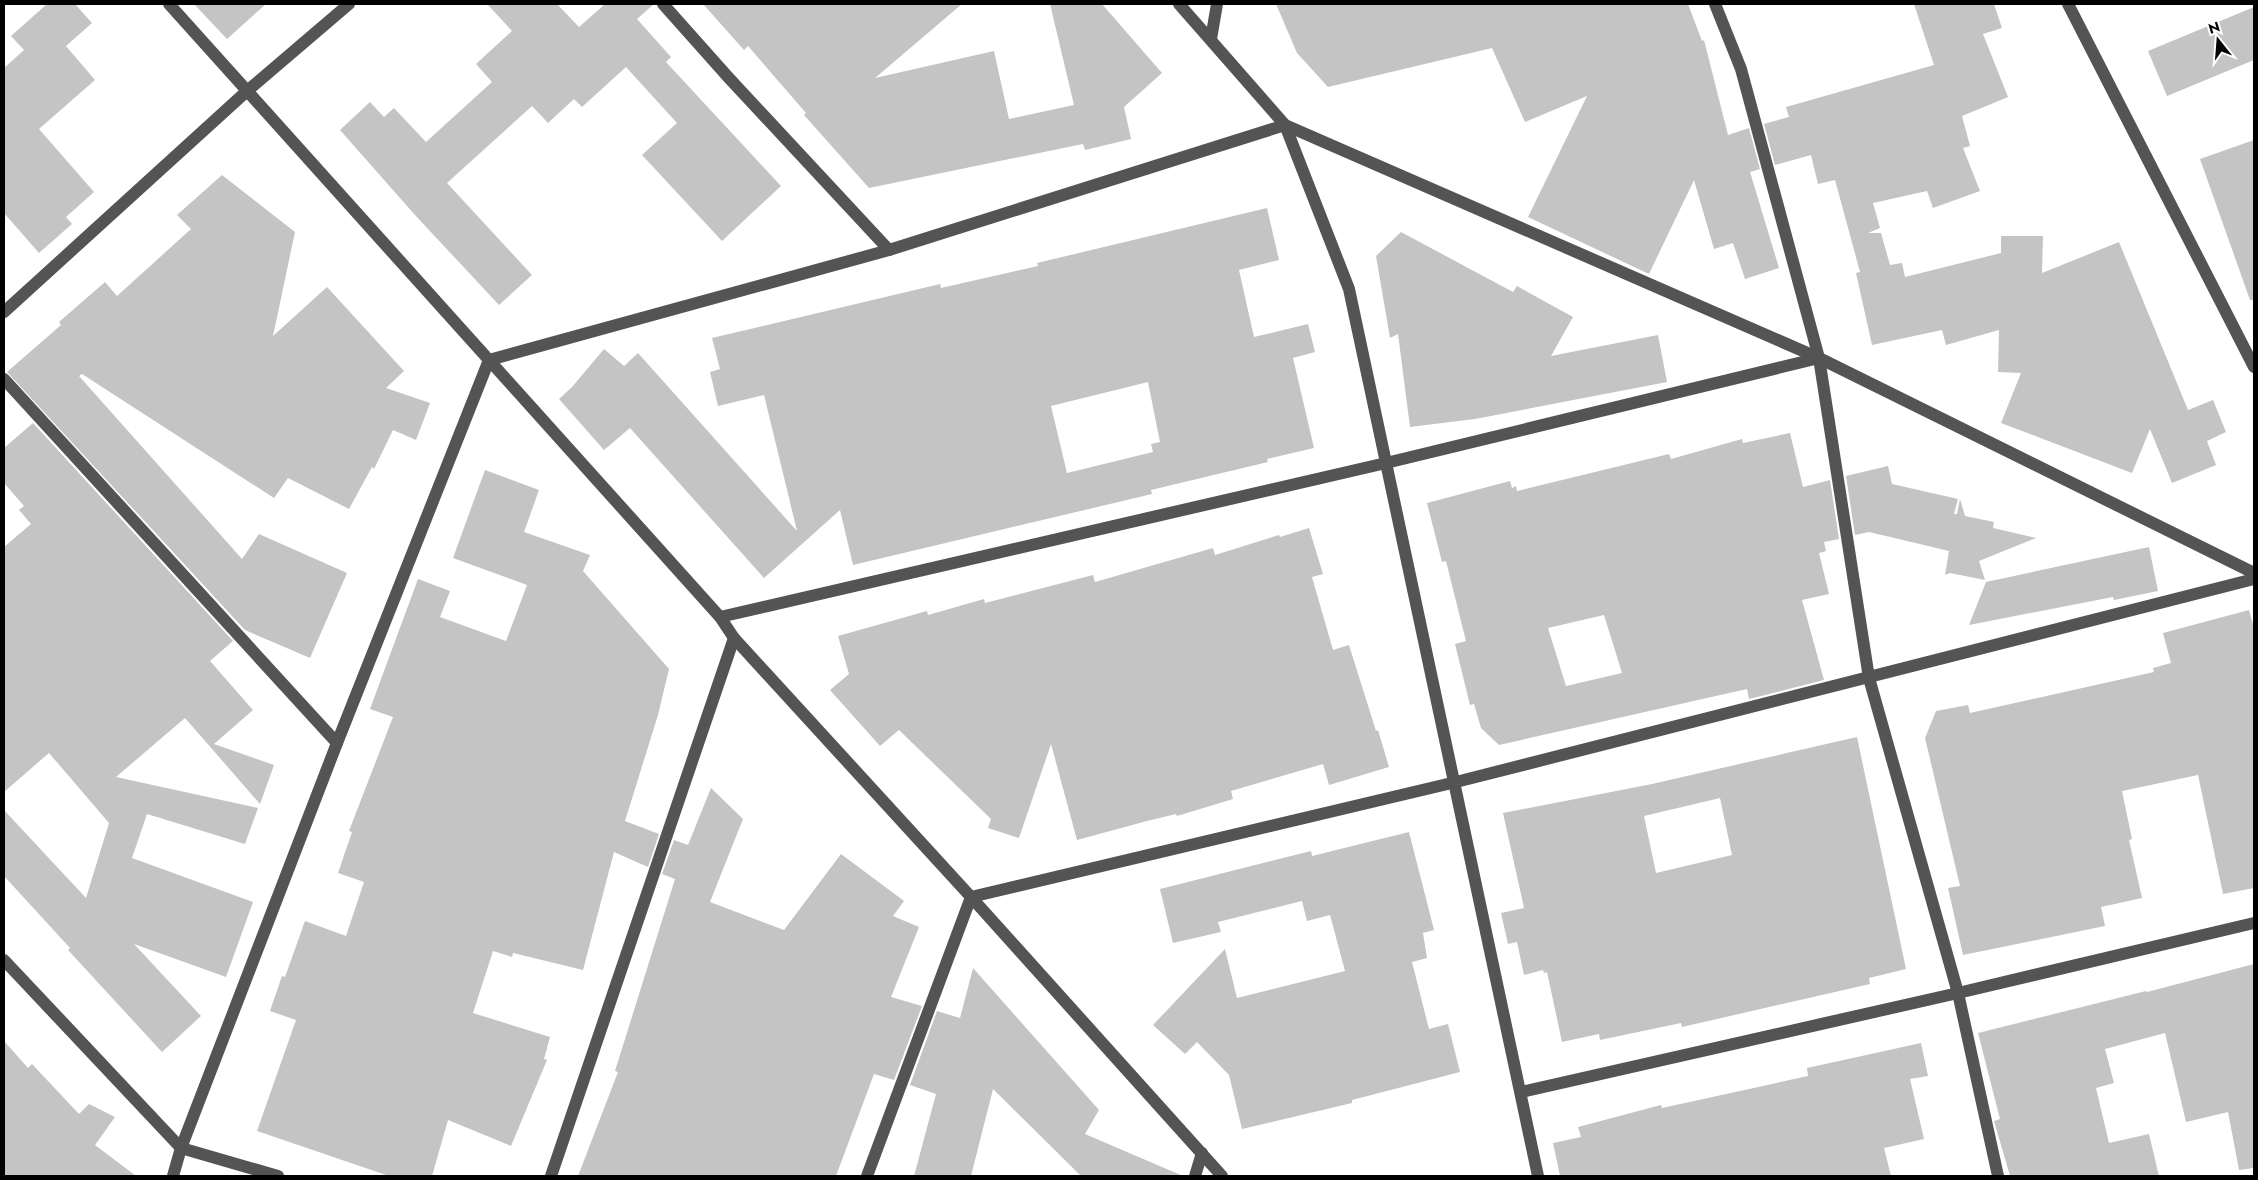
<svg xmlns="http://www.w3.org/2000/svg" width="2258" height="1180" viewBox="0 0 2258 1180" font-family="Jost,sans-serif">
	<rect width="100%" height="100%" fill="#fff"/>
	<g fill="#c4c4c4" fill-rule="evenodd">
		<polygon points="47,4 75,4 92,23 66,46 95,80 39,129 94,192 66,217 72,224 39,253 4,213 4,68 24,50 11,36"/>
		<polygon points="194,4 266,4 227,39"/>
		<polygon points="487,4 557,4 579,27 605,4 654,4 637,19 671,57 666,62 781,186 722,241 642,155 677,123 626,67 582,107 574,99 548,123 532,106 447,183 532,275 499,305 415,215 340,130 370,102 384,117 394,108 426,142 492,82 476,64 512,31"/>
		<polygon points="703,4 962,4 875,78 994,51 1009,119 1074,105 1050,4 1102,4 1162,73 1124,107 1131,139 1085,150 1083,144 869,188 804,115 806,113 748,46 744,50"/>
		<polygon points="1276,4 1688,4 1702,41 1704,40 1728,135 1749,128 1760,169 1750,172 1779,268 1745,279 1733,243 1714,249 1694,180 1649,274 1528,217 1587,96 1525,122 1492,48 1328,87 1297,53"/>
		<polygon points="1914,4 1994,4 2002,28 1983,34 2008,97 1962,116 1970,146 1963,148 1980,191 1933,208 1927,191 1873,203 1880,228 1868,233 1881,233 1890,265 1902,263 1905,277 2001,253 2001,236 2043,236 2042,273 2119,242 2188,410 2213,400 2226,432 2207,441 2216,465 2172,483 2150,429 2132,473 2001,423 2021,373 1998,372 1999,330 1946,345 1942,330 1872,345 1856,273 1860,272 1835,180 1818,184 1811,155 1775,165 1764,124 1789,117 1786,107 1934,65"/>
		<polygon points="2254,7 2254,60 2167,96 2148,51"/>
		<polygon points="2254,140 2254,300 2250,300 2200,159"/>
		<polygon points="222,175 295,232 273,336 327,287 404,371 386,388 430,403 416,440 393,430 374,469 372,467 349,509 288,478 274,498 82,374 79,376 242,559 259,534 347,573 310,658 245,630 7,372 61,325 59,322 105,282 117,296 191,229 177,215"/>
		<path d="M1267 208 1279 260 1239 270 1254 337 1308 324 1315 352 1293 358 1314 448 1267 459 1268 462 1151 490 1152 494 853 565 840 510 764 578 630 428 604 450 559 399 572 387 604 349 624 366 638 353 797 531 764 395 718 406 710 372 720 369 712 338 940 284 941 288 1038 266 1037 263ZM1148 382 1160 442 1151 444 1153 452 1067 473 1051 406Z"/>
		<polygon points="1401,232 1513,292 1517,286 1573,317 1551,356 1658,335 1667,382 1475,419 1410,427 1398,334 1390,338 1376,256"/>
		<polygon points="33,423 233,641 210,661 253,710 214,744 274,765 260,804 185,718 116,777 258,808 245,844 147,814 132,858 253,902 226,977 134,944 201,1016 162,1052 68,950 70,948 4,876 4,810 86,898 109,823 49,753 4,792 4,547 31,524 19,510 24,506 4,483 4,448"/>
		<path d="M1790 433 1803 487 1830 480 1839 539 1824 542 1826 551 1819 553 1829 594 1802 600 1824 680 1749 699 1747 689 1499 745 1481 728 1474 704 1470 705 1455 644 1466 641 1446 561 1442 562 1427 503 1510 481 1512 488 1516 486 1517 491 1669 454 1671 459 1742 439 1743 443ZM1604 615 1622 673 1566 686 1548 628Z"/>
		<polygon points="1888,466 1892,484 1958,499 1954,514 1957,514 1960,499 1965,516 1994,522 1993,528 2036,538 1979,561 1985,580 1950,573 1945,575 1949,551 1869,532 1855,535 1846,476"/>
		<polygon points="485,470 539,490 524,532 590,555 583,571 669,669 658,715 625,821 659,834 648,867 614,852 583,970 513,953 512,957 493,951 473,1013 550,1037 544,1059 547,1060 511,1146 448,1120 432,1176 389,1176 257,1131 296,1020 270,1011 282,976 285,977 305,921 346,936 364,882 338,873 352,832 349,831 393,717 370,709 418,579 450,591 440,617 506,641 527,585 453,558"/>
		<polygon points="1309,528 1323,574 1312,577 1333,650 1349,645 1376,731 1378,730 1389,767 1329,785 1323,764 1231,791 1233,799 1177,816 1176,814 1147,821 1077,840 1051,744 1019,838 988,828 991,819 899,730 880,746 830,690 849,674 838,636 927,611 928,615 984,599 985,603 1093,575 1095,582 1213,548 1215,555 1279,535 1280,537"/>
		<polygon points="2149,547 2158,591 2114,600 2113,597 1969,625 1986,582"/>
		<polygon points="2249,610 2254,628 2254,888 2223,894 2198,775 2122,791 2132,839 2129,840 2142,898 2101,907 2105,926 1963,955 1948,888 1960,886 1925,738 1936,711 1968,705 1970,713 2154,672 2153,668 2171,663 2163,633"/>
		<path d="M1857 737 1906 969 1869 978 1870 984 1682 1027 1681 1023 1600 1040 1599 1034 1562 1042 1547 972 1544 973 1543 970 1524 975 1517 942 1508 944 1501 913 1524 908 1503 813 1652 784ZM1720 798 1732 855 1656 873 1644 816Z"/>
		<polygon points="711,788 743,819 710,902 784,930 841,854 904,901 893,916 919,927 891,997 922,1006 894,1080 874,1074 836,1176 578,1176 618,1072 615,1071 675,879 662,874 674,840 688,845"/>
		<polygon points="1409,832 1434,930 1423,933 1427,958 1412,962 1429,1029 1448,1024 1460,1072 1352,1100 1352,1103 1242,1129 1229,1075 1197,1042 1185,1054 1153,1025 1225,949 1237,998 1345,971 1330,915 1307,921 1302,901 1218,922 1221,932 1173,943 1160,889 1311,851 1312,856"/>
		<polygon points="2254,964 2254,1168 2239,1170 2228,1112 2186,1122 2165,1033 2105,1049 2114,1083 2096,1088 2109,1143 2149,1134 2159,1176 2010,1176 1994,1121 2000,1119 1978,1033 2146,991 2147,992"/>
		<polygon points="973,968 1099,1110 1085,1134 1183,1176 1081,1176 993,1089 971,1176 914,1176 936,1094 910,1085 937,1011 960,1018"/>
		<polygon points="4,1041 28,1068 32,1064 79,1114 89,1104 115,1117 95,1145 136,1176 4,1176"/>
		<polygon points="1921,1043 1928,1076 1910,1079 1924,1139 1884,1148 1891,1176 1560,1176 1553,1143 1581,1137 1578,1127 1661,1105 1662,1108 1808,1076 1807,1068"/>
	</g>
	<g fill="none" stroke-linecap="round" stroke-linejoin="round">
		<g stroke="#545454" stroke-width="12">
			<polyline points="169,4 720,617 734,638 971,897 1222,1176"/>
			<polyline points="663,4 728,77 889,250"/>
			<polyline points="1179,4 1285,125 1349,289 1538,1176"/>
			<polyline points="1715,4 1741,69 1819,358 1869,678 1958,993 1998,1176"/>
			<polyline points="2068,4 2254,367"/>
			<polyline points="1211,39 1217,4"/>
			<polyline points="4,312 247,91 349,4"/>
			<polyline points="4,379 337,743"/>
			<polyline points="720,617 1386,463 1819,358"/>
			<polyline points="4,960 181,1148 278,1176"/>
			<polyline points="1521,1092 1958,993 2254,923"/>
			<polyline points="173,1176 181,1148 337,743 489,360 889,250 1285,125 1819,358 2254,573"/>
			<polyline points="551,1176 734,638"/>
			<polyline points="867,1176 971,897 1456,782 2254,579"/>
			<polyline points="1195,1176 1202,1153"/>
		</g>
	</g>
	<rect width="2258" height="1180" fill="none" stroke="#000000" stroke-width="10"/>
	<g transform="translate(2218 40) rotate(343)" stroke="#ffffff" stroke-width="4" paint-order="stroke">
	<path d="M0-4L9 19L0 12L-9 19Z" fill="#000000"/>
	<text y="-8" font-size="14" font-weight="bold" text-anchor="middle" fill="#000000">N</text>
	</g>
</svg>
